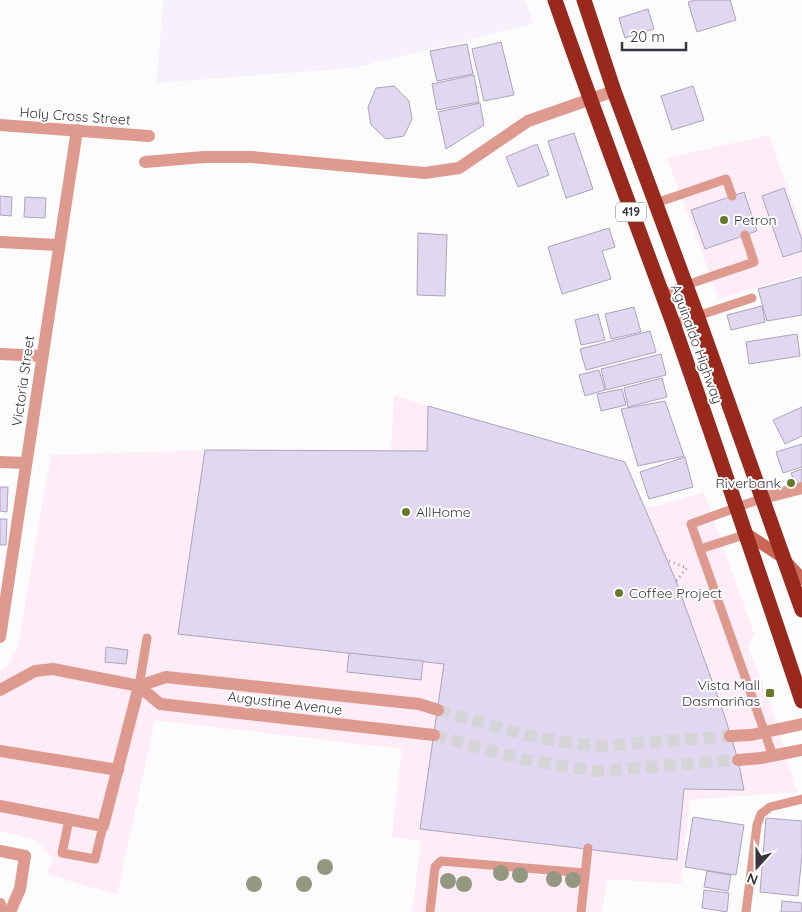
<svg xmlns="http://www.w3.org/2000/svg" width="802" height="912" viewBox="0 0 802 912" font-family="Quicksand,sans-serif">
	<rect width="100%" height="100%" fill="#fcfcfc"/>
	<g fill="#feecf7">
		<polygon points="769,135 802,231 802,274 719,299 667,158"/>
		<polygon points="394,396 625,462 645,507 658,506 704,492 754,634 748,646 771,705 797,792 690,800 681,884 607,879 602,912 412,912 421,841 392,837 402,749 155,720 117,895 47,874 53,859 38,841 0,831 0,671 8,664 17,650 51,455 205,450 391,451"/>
	</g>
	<polygon fill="#f7f1fd" points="163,0 525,0 534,24 353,68 157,83"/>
	<g fill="#e0d8f0" stroke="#aba4bb">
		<polygon points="695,0 730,0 736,20 697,32 688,2"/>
		<polygon points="648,9 654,29 625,38 619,18"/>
		<polygon points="501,42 514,95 484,101 472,49"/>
		<polygon points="467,44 473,74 437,81 430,51"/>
		<polygon points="474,75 479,102 437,110 432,84"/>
		<polygon points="394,86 409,101 412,119 404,136 386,139 371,125 368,107 376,88"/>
		<polygon points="693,86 704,120 672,130 661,96"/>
		<polygon points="480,103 484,125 446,149 438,112"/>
		<polygon points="574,133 593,189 566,198 548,141"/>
		<polygon points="537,144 549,175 518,187 506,157"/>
		<polygon points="784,188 802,240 802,251 783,257 762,196"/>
		<polygon points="744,192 757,231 705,249 691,210"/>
		<polygon points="0,196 12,197 11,216 0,215"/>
		<polygon points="25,197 46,198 45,218 24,217"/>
		<polygon points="609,228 615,247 602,251 611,279 562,294 548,247"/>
		<polygon points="418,233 447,235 445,296 417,295"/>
		<polygon points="802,277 802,315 767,321 758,289"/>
		<polygon points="762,306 765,322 731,330 727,315"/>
		<polygon points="634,307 641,332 611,339 605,314"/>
		<polygon points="598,314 605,340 581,345 575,320"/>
		<polygon points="650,331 656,352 586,370 580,349"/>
		<polygon points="797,334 800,356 749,364 746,342"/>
		<polygon points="661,354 666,375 606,390 601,369"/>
		<polygon points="599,370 605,390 585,396 579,375"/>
		<polygon points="662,378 667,397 628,407 624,388"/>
		<polygon points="622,389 626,405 601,411 597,394"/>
		<polygon points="665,401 684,456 638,466 621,409"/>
		<polygon points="428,406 625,462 676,581 724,714 738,760 744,790 684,789 677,860 420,829 444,664 178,634 205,450 427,451"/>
		<polygon points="802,407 802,436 785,444 773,420"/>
		<polygon points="802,444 802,467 783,473 776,452"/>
		<polygon points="685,457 693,487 649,499 640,472"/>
		<polygon points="802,469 802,484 796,486 791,473"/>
		<polygon points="0,487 8,487 7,512 0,511"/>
		<polygon points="0,519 7,519 6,545 0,545"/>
		<polygon points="106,647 128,650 126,664 105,662"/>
		<polygon points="349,653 423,661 421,680 347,672"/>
		<polygon points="693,817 744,825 736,875 685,867"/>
		<polygon points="766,818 802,821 802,854 798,896 760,892"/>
		<polygon points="707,871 731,875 728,891 704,887"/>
		<polygon points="704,890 729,893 727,912 702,908"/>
		<polygon points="782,901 802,903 801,912 781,912"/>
	</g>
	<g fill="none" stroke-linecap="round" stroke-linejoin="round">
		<g stroke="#d5d4d6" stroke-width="12" stroke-dasharray="12 6" stroke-linecap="butt">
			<polyline points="438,710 525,735 562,742 599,746 730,736"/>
			<polyline points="434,735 521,759 596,771 738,760"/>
		</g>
		<polyline stroke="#9d9b9f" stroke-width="3" stroke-dasharray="1 4" stroke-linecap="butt" points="669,561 687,568 676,581"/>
		<g stroke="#de9a8e" stroke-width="9">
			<polyline points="656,203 726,179 732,196"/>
			<path d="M661 295C692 282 723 273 754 262L745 235"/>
			<polyline points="673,324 752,298"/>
			<polyline points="763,498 691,524 773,756"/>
			<polyline points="700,549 747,534"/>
			<polyline points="139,686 147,638"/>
			<polyline points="69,820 62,853 95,859 103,826"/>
			<polyline points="430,912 435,867 441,861 585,873"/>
			<polyline points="581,912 588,848"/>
			<polyline points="746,912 757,825 761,814 770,807 802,799"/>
		</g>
		<g stroke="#de9a8e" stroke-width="12">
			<polyline points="0,125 149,136"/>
			<polyline points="145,162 204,157 252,157 425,173 459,168 528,121 614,91"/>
			<polyline points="0,242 58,245"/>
			<polyline points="0,354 42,356"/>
			<polyline points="0,462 26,463"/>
			<polyline points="763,498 802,488"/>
			<polyline points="0,637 77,130"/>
			<polyline points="139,686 166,677 419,704 438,710"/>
			<polyline points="0,690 35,671 53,669 139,686 160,704 434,735"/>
			<polyline points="730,736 751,735 802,724"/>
			<polyline points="0,751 118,770"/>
			<polyline points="738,760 761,758 802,750"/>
			<polyline points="0,806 103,826 139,686"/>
			<polyline points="0,851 25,856 20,889 10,912"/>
			<polyline points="0,904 1,912"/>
		</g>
		<polyline stroke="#c96759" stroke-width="12" points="747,534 782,557 802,579"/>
		<g stroke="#99291d" stroke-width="15">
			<path d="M555 0C593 109 634 217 674 326 718 451 760 576 802 701"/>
			<polyline points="584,0 614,91 697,315 802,610"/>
		</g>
	</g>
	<g fill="#959881">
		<circle cx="325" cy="867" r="8"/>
		<circle cx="501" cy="873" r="8"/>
		<circle cx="520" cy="875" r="8"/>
		<circle cx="554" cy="879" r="8"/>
		<circle cx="573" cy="880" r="8"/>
		<circle cx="448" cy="881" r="8"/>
		<circle cx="254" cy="884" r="8"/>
		<circle cx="304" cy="884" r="8"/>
		<circle cx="464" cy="884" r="8"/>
	</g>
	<g fill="#667a2a" stroke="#fff" stroke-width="2">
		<circle cx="724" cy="220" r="5"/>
		<circle cx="791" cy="483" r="5"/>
		<circle cx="406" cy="512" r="5"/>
		<circle cx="619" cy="593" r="5"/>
		<rect x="765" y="688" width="10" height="10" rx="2.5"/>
	</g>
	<g text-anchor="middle" stroke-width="4" stroke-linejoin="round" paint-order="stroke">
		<rect fill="#fff" stroke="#747076" stroke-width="1" x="616" y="202.5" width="30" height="19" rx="4"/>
		<g font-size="12" font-weight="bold" fill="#38333c">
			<text x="631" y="216">419</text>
		</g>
		<g font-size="14" fill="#38333c" stroke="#fff">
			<text transform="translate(75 116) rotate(4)" y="5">Holy Cross Street</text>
			<text transform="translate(697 344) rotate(70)" y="5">Aguinaldo Highway</text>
			<text transform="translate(23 381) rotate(-82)" y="5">Victoria Street</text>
			<text transform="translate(285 703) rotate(7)" y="5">Augustine Avenue</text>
		</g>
		<g font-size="14" fill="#38333c" stroke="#fff" text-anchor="start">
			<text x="734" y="225">Petron</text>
			<text x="781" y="488" text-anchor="end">Riverbank</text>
			<text x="416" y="517">AllHome</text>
			<text x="629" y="598">Coffee Project</text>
			<text x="760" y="690" text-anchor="end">Vista Mall<tspan x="760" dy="16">Dasmariñas</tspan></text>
		</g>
	</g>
	<g transform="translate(757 867) rotate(201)" stroke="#ffffff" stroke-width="4" paint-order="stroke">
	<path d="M0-4L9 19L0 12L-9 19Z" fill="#38333c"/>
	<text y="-8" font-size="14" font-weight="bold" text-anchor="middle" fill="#38333c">N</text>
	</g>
	<path d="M622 42v8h64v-8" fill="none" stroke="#38333c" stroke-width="2.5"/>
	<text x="630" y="42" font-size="15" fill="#38333c" stroke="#ffffff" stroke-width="4" paint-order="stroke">20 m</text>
</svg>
